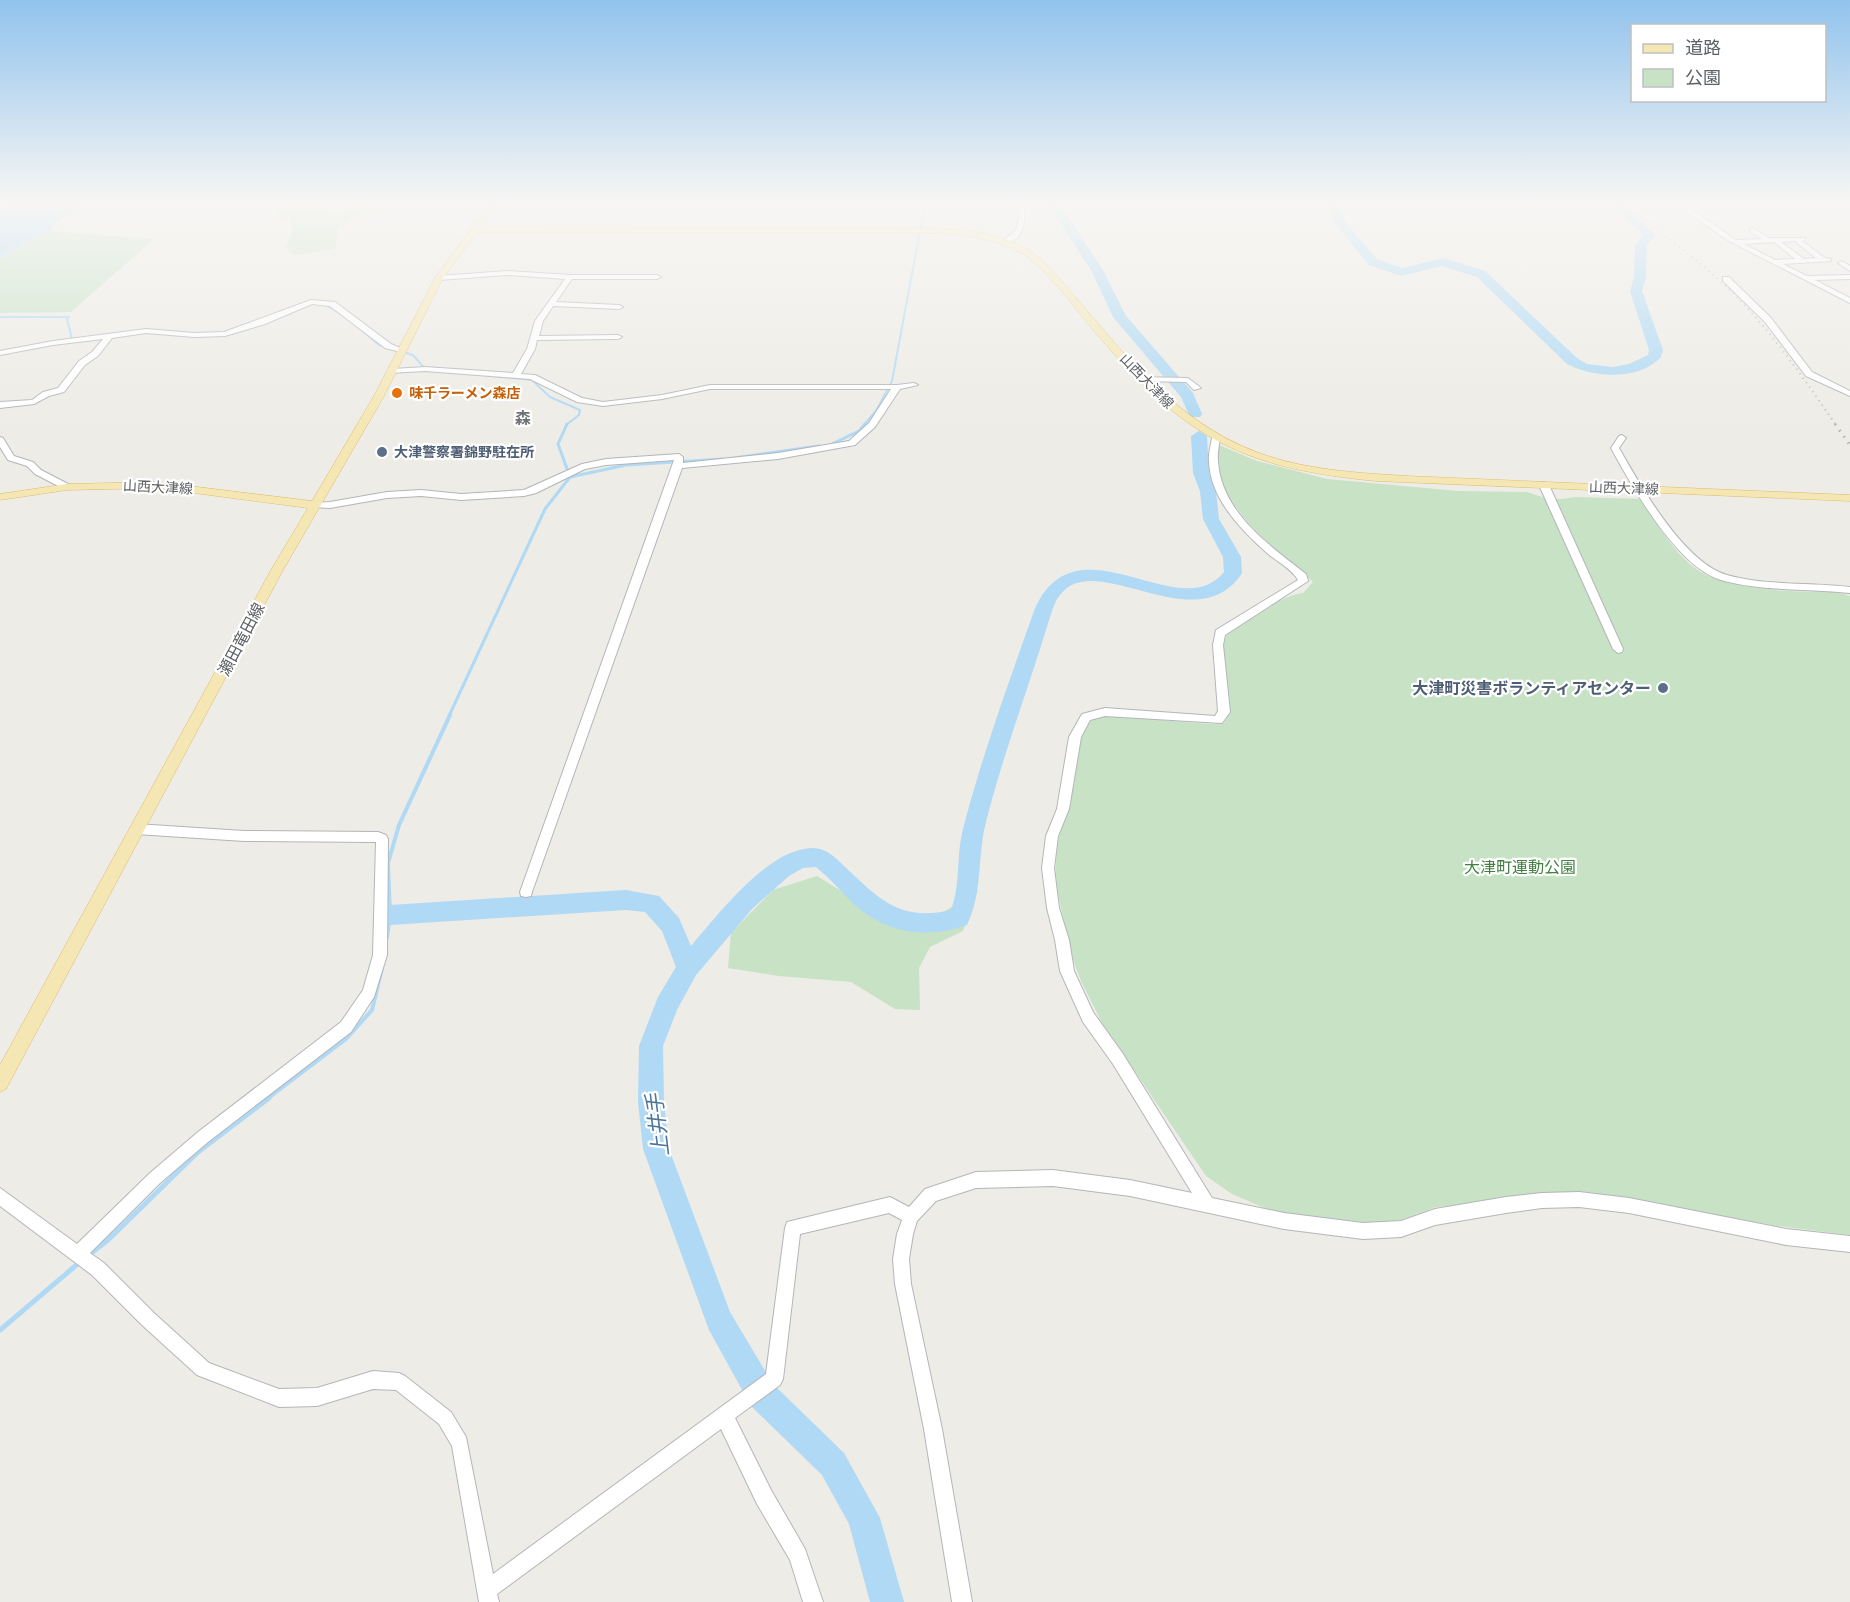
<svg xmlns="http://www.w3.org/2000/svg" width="1850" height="1602" viewBox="0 0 1850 1602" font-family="'IBM Plex Sans','Noto Sans JP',sans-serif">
	<rect width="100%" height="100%" fill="#eeece6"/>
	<g fill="#c7e2c5">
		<polygon points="274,203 333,203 326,216 340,212 356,203 381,203 338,228 335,249 294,255 286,248 291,232 290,220 276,216"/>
		<polygon points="50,231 154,239 71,312 0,313 0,259"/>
		<path d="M1219 445 1257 461 1327 479 1458 491 1527 492 1545 498 1562 499 1575 497 1641 499C1657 524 1677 559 1704 574 1725 585 1766 590 1790 591 1811 593 1831 588 1850 596V1235L1777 1226 1588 1192 1436 1207 1387 1225 1285 1217 1232 1194 1206 1176 1102 1023 1081 981 1070 952 1055 879 1057 844 1066 815 1082 730C1090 720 1095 716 1107 716L1211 724 1224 723 1228 715 1223 649C1224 642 1225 636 1230 631 1243 618 1285 595 1303 593L1313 582C1278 550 1206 500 1219 445Z"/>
		<polygon points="817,876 867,907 890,914 932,916 947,910 978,890 963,931 930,947 919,968 920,1010 895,1009 851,982 779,976 728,968 731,933 773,890"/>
	</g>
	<polygon fill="#afd9f4" points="12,203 89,203 55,223 52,228 0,255 0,211"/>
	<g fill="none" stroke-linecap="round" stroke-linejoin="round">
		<g stroke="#afd9f4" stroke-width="2">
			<polyline points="0,257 51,229 46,228"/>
			<polyline points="324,304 341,314"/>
			<polyline points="0,317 69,317 67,319 72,339 74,339"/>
			<polyline points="363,331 379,345 413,355 426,370"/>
			<polyline points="231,334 249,329"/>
			<polyline points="201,336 220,336"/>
			<polyline points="454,372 532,380 550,397 580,410 579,415 566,425"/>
			<polyline points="864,425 876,411 892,381 925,204 910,203"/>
		</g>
		<g stroke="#afd9f4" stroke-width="3">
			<polyline points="832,444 859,431 865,424"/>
			<polyline points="734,458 819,446"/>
			<polyline points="570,477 626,465 724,459"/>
			<polyline points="449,716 545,509 570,477 558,444 567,424"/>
		</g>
		<g stroke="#afd9f4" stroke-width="4">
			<polyline points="387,937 390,915 388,863 399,825 450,715"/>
			<polyline points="267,1099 346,1039 372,1010 382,968"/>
		</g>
		<g stroke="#afd9f4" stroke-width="5">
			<polyline points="89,1255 109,1239 198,1152 269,1098"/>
			<polyline points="0,1330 80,1262"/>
		</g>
		<g fill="#afd9f4" fill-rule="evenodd">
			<polygon points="1048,203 1059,203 1104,272 1126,316 1193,393 1202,414 1200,417 1190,417 1181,397 1113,317 1092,272"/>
			<path d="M1325 203H1336L1346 223 1377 259 1402 268 1443 258 1485 271 1577 358 1587 364 1613 367 1629 364 1648 355 1649 350 1630 291 1634 278 1635 245 1643 235 1610 203H1622L1655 235 1647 245 1646 278 1642 291 1663 350 1661 357C1639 381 1593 378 1567 364L1477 277 1442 266 1401 276 1369 265 1337 226Z"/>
			<path d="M1199 431 1207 436 1209 473 1216 491 1219 519 1241 557 1242 573C1197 643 1095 547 1060 595 1054 602 1052 612 1049 620 1029 687 1003 754 986 822 977 857 983 892 967 925 928 939 889 934 857 907 843 894 831 879 816 867L803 868 789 876 753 908 696 975 677 1010 663 1046 664 1102 669 1149 730 1312 773 1384 844 1453 880 1518 904 1602H870L849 1524 822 1475 751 1406 709 1330 643 1149 638 1102 639 1046 658 997 676 967 662 931 645 912 626 910 390 925 382 922 379 915 382 908 390 905 626 890 659 896 679 918 691 946C718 915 768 848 813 848 826 848 836 858 844 866 879 899 900 922 951 910 961 884 956 855 963 829 982 755 1009 682 1034 611 1075 513 1179 628 1224 572L1223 557 1203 519 1200 491 1193 473 1191 436Z"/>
		</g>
		<defs>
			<g id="minor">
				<path d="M1018 203H1024C1025 222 1025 243 1001 243V241C1021 231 1019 224 1018 203Z"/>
				<path d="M1674 203H1728L1688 207 1736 240 1762 239 1750 231V229L1752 228 1770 238H1805V240L1802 241 1825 258 1831 259V261L1783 264 1807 276 1850 275V279L1815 280 1850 298V303L1729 241ZM1796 241 1797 243 1816 258 1804 259 1781 242ZM1774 242 1795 259 1775 260 1744 244Z"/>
				<polygon points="1733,203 1741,203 1751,211 1746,212"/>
				<polygon points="1842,261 1850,266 1850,271 1840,264 1838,263"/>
				<polygon points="507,271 570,275 657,275 661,277 657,279 572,279 556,302 619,305 623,307 619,309 553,306 543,321 539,336 618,335 622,337 618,339 537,340 535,349 521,374 535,375 582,398 603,402 662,395 710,385 897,385 914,383 918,385 900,389 875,427 855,445 778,459 682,468 532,892 531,896 526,897 521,896 520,892 674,460 606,465 585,469 536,493 524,496 461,500 421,496 387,498 330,508 312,507 312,503 330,502 387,492 421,490 461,494 524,490 582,464 606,459 679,454 683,457 683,463 778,453 849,441 869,423 891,389 710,389 662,399 603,406 577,402 530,379 425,371 390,373 390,369 393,369 425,367 513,373 527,349 535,321 565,279 507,275 439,280 435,278 439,276"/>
				<polygon points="1723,277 1729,277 1771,318 1812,372 1850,391 1850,396 1806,376 1765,322 1723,281"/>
				<polygon points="311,300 335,302 391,344 405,350 401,352 385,348 330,306 312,304 265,324 225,336 194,337 146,333 112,338 98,356 85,365 64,392 49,396 34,404 0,408 0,402 32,400 43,392 58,388 79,361 92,352 103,339 53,345 0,355 0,351 53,341 146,329 194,333 224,332"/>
				<polygon points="1140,377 1188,378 1201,388 1194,390 1186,382 1143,381 1140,381"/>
				<path d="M1216 435 1220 438C1219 446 1217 454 1218 461 1221 512 1269 545 1306 574L1308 581 1225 635 1223 645 1230 712 1222 723 1105 716 1090 720 1081 737 1069 809 1058 836 1054 868 1059 908 1069 940 1074 971 1093 1012 1123 1054 1212 1198 1284 1213 1363 1223 1401 1221 1435 1209 1506 1197 1542 1193 1579 1192 1629 1198 1786 1229 1850 1236V1252L1786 1245 1629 1213 1579 1207 1542 1208 1506 1213 1435 1225 1401 1237 1363 1239 1284 1229 1130 1196 1053 1186 976 1188 936 1201 917 1221 913 1234 909 1259 911 1284 942 1429 972 1602H952L924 1429 895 1284 893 1259 897 1234 902 1220 889 1213 800 1234 783 1379 780 1385 735 1418 771 1490 805 1549 823 1602H803L790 1560 757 1504 721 1429 497 1594 499 1602H479L452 1446 439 1424 396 1390 373 1389 317 1406 279 1407 197 1375 142 1325 92 1275 0 1206V1188L77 1244 150 1173 198 1132 341 1022 363 990 373 955 376 842 244 841 136 834 132 832 130 829 132 826 136 824 244 831 378 832 386 835 388 839 387 955 374 997 351 1032 208 1142 160 1183 90 1253 104 1263 154 1313 209 1363 279 1389 317 1388 373 1371 399 1373 405 1376 451 1412 466 1437 493 1574 766 1374 785 1228 787 1222 890 1197 909 1207 925 1189 976 1172 1053 1170 1130 1180 1192 1193 1113 1064 1083 1022 1060 971 1055 940 1047 908 1042 868 1046 836 1057 809 1069 737 1082 714 1105 708 1215 716 1218 711 1213 645 1216 630 1298 580C1292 569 1276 561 1267 553 1240 529 1210 498 1209 461 1208 454 1211 445 1212 438Z"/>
				<path d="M1622 435 1626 438 1619 448C1640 485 1684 563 1727 575 1766 586 1810 582 1850 587V593C1808 588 1763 592 1721 580 1677 567 1632 487 1611 448L1619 436Z"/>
				<polygon points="0,437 3,438 14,456 33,462 41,470 70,485 70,489 64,489 35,474 27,466 8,460 0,447"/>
				<polygon points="1544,482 1549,485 1623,649 1622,652 1618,653 1613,649 1539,485"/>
			</g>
			<path id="major" d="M490 203H498L480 227 927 228C970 229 1014 233 1046 264 1111 334 1165 419 1259 453 1306 470 1357 473 1407 476L1850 495V501L1376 481C1250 469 1190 442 1107 346 1081 317 1058 282 1028 257 996 238 964 234 927 233H477L443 278 384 396 283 570 6 1089 0 1092V1065L271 570 308 508 156 488 67 490 0 500V494L67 484 156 482 312 501 374 396 435 278Z"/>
		</defs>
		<use href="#minor" stroke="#b3b6b9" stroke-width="2"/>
		<use href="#major" stroke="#e0ba6d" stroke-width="1"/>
		<use href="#minor" fill="#fff" fill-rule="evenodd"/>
		<use href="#major" fill="#f5e7b4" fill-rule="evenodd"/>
		<path stroke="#b3b4b4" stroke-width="2" stroke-dasharray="1 4.5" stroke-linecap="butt" d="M1622 203C1661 233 1701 261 1735 295 1774 335 1805 380 1836 425"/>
		<polyline stroke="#b3b4b4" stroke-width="3" stroke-dasharray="1.5 6" stroke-linecap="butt" points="1835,424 1850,445"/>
	</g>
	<linearGradient id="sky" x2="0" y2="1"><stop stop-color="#91c3ed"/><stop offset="0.47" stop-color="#f7f6f4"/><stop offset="1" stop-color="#f7f6f4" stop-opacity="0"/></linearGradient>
	<rect width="1850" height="428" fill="url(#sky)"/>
	<circle fill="#e8710a" stroke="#fff" stroke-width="2" cx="397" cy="393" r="6"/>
	<g fill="#5c6f8a" stroke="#fff" stroke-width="2">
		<circle cx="382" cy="452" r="6"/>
		<circle cx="1663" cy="688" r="6"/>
	</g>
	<g text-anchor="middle" stroke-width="4.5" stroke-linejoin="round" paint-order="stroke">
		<g font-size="14" fill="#5d6164" stroke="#fff">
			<text transform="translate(1147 381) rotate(46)" y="5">山西大津線</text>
			<text transform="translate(158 487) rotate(3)" y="5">山西大津線</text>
			<text transform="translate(1624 488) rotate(2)" y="5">山西大津線</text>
		</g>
		<g font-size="14" font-weight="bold" fill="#c56008" stroke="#fff" text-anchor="start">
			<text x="409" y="398">味千ラーメン森店</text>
		</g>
		<g font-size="14" font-weight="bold" fill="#4e5e75" stroke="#fff" text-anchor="start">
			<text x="394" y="457">大津警察署錦野駐在所</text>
		</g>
		<g font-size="16" font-weight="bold" fill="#6f7376" stroke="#fff">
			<text x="523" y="424">森</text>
		</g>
		<g font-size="16" fill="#5d6164" stroke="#fff">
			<text transform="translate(241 639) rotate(-62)" y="6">瀬田竜田線</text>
		</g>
		<g font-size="16" font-weight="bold" fill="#4e5e75" stroke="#fff" text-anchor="end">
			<text x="1651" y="694">大津町災害ボランティアセンター</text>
		</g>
		<g font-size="16" fill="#408040" stroke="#fff">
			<text x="1520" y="873">大津町運動公園</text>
		</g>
		<g font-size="21" font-style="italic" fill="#4b769c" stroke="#fff">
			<text transform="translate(658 1125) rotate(-97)" y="7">上井手</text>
		</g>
	</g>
	<rect x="1631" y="24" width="195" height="78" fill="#ffffff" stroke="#bec0c1" stroke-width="1.5"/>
	<rect x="1643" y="44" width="30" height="9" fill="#f5e7b4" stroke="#bec0c1" stroke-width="1.5"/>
	<text x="1685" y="54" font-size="18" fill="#5d6164">道路</text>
	<rect x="1643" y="69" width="30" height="18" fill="#c7e2c5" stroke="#bec0c1" stroke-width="1.5"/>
	<text x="1685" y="84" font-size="18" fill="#5d6164">公園</text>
</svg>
